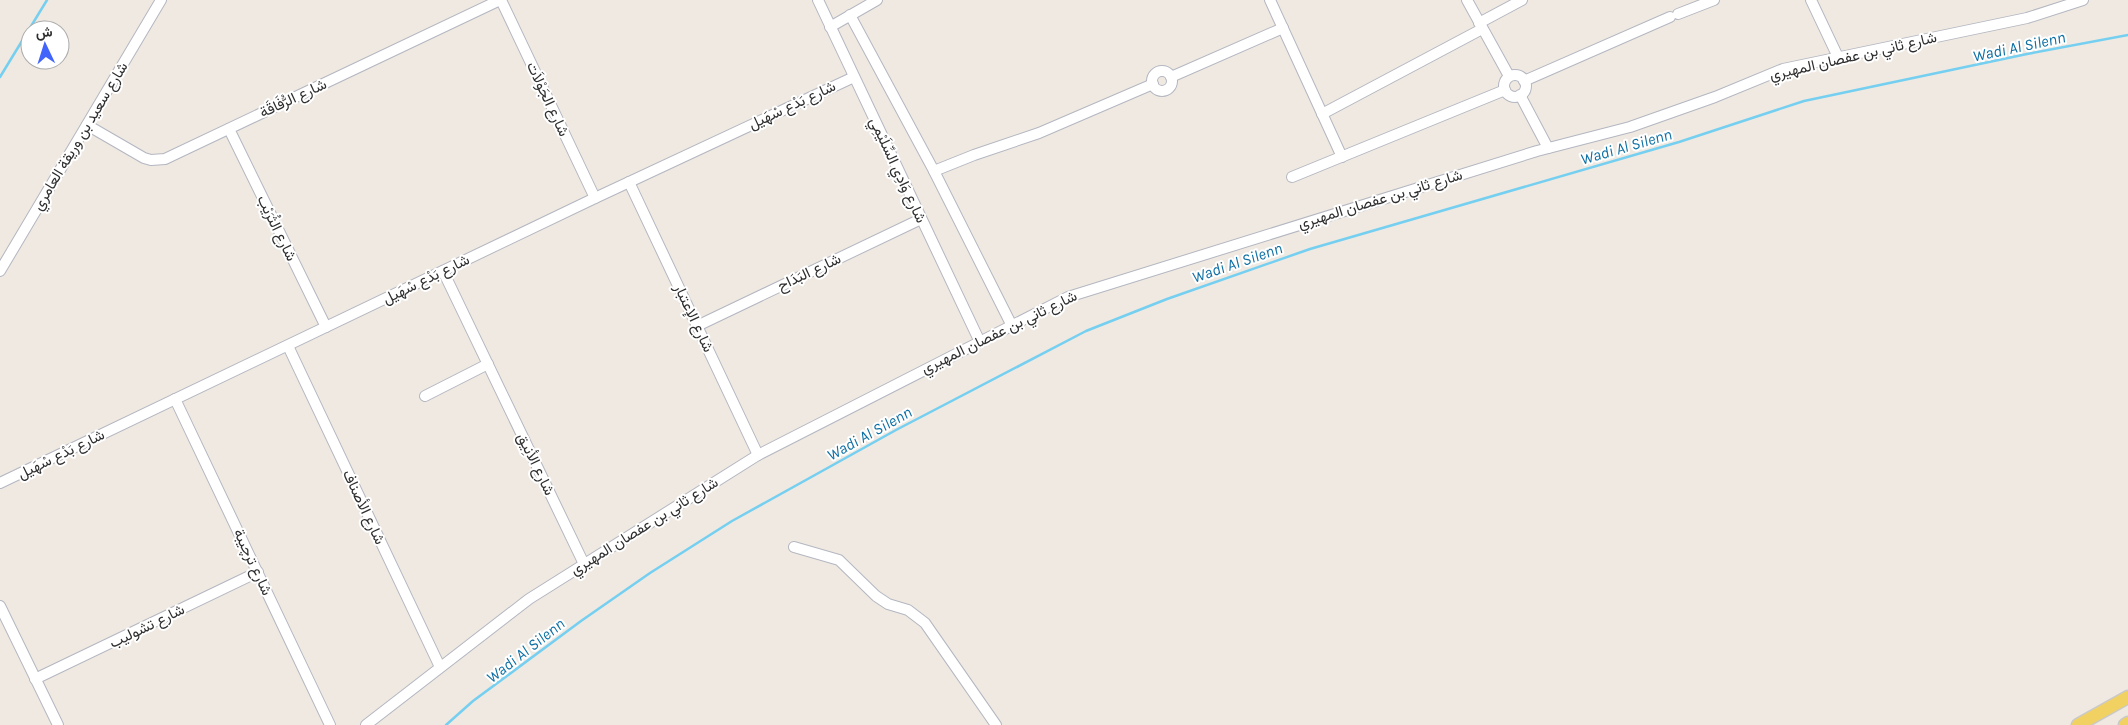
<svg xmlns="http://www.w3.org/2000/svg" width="2128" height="725" viewBox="0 0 2128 725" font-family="Karla,Vazirmatn,sans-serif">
	<rect width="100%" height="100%" fill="#efe9e1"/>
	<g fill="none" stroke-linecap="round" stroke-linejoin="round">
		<g stroke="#75cff0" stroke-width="2.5">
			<polyline points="0,77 47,0"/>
			<polyline points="446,725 473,701 581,621 650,573 732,521 896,430 1086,331 1167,299 1310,249 1679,142 1804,101 2027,54 2128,35"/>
		</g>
		<defs>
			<g id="minor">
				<polyline points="501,0 595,198"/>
				<polyline points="818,0 979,340"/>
				<polyline points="1270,0 1342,157"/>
				<polyline points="1467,0 1509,76"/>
				<polyline points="1811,0 1838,57"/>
				<polyline points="1678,14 1714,0"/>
				<polyline points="850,15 934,171 1011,324"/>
				<polyline points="1479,23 1522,0"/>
				<polyline points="830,27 877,0"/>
				<circle cx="1162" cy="81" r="10"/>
				<circle cx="1515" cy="86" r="11"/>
				<polyline points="1171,77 1283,28"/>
				<polyline points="1524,81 1670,17"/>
				<polyline points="1520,95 1548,148"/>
				<polyline points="1322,114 1482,29"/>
				<polyline points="87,125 144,158 151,160 165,159 500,0"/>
				<polyline points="229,129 326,327"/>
				<polyline points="934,171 974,155 1039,133 1153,84"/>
				<polyline points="1292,177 1505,90"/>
				<polyline points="629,182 758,455"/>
				<polyline points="0,271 161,0"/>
				<polyline points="443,271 584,564"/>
				<polyline points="697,326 921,219"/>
				<polyline points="288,346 440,667"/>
				<polyline points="425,396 488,364"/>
				<polyline points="175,399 330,725"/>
				<polyline points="0,483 595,198 854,77"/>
				<polyline points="794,547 839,560 876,596 888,604 908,610 925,623 996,725"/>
				<polyline points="0,606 58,725"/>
				<polyline points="35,679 258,572"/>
				<polyline points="366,725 529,599 758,455 1068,297 1537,151 1630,127 1715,97 1783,69 2027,18 2083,0"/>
			</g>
			<g id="major">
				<polyline points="2078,725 2128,697"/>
				<polyline points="2125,725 2128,723"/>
			</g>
		</defs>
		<use href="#minor" stroke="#b4b7c1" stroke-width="12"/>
		<use href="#major" stroke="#c9c9c9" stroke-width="15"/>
		<use href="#minor" stroke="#fff" stroke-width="10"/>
		<use href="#major" stroke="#f2d163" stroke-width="12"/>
	</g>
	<g text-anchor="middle" stroke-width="4" stroke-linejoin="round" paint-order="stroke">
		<g font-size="15" fill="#2e2e2e" stroke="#fff">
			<text transform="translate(1853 56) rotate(-13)" y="5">شارع ثاني بن عفصان المهيري</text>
			<text transform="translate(293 98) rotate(-25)" y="5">شارع الرُّفَاقَة</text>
			<text transform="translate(548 99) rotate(65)" y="5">شارع الجَوْلاَت</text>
			<text transform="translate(792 105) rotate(-25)" y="5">شارع بَدْع سْهَيل</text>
			<text transform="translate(80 136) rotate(-59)" y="5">شارع سعيد بن وريقة العامري</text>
			<text transform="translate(898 170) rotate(65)" y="5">شارع وَادِي السِّلَيْمِي</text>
			<text transform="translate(1380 199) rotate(-17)" y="5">شارع ثاني بن عفصان المهيري</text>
			<text transform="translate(277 228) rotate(64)" y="5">شارع الثُرَيْب</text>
			<text transform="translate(809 272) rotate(-25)" y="5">شارع البَدَاح</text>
			<text transform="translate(426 279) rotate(-26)" y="5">شارع بَدْع سْهَيل</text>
			<text transform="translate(694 318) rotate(65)" y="5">شارع الإعتبار</text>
			<text transform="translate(999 332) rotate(-26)" y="5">شارع ثاني بن عفصان المهيري</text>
			<text transform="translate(61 454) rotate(-26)" y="5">شارع بَدْع سْهَيل</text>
			<text transform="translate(536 464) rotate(64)" y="5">شارع الأنِيق</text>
			<text transform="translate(364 507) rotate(65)" y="5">شارع الأصناف</text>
			<text transform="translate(644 526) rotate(-32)" y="5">شارع ثاني بن عفصان المهيري</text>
			<text transform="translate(253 562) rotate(65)" y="5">شارع ترچيبة</text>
			<text transform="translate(147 626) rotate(-26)" y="5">شارع تشوليب</text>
		</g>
		<g font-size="16" font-style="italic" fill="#0d6fa3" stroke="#fff">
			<text transform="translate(2019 46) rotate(-12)" y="6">Wadi Al Silenn</text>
			<text transform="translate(1626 146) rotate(-16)" y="6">Wadi Al Silenn</text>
			<text transform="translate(1237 262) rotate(-19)" y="6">Wadi Al Silenn</text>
			<text transform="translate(869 433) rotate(-29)" y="6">Wadi Al Silenn</text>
			<text transform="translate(525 650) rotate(-38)" y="6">Wadi Al Silenn</text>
		</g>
	</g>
	<g transform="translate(45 45) rotate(356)"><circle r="24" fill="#ffffff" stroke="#ababab"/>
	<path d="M0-4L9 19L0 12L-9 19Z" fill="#4264fb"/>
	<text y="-8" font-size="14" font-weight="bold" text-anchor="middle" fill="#2e2e2e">ش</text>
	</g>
</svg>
